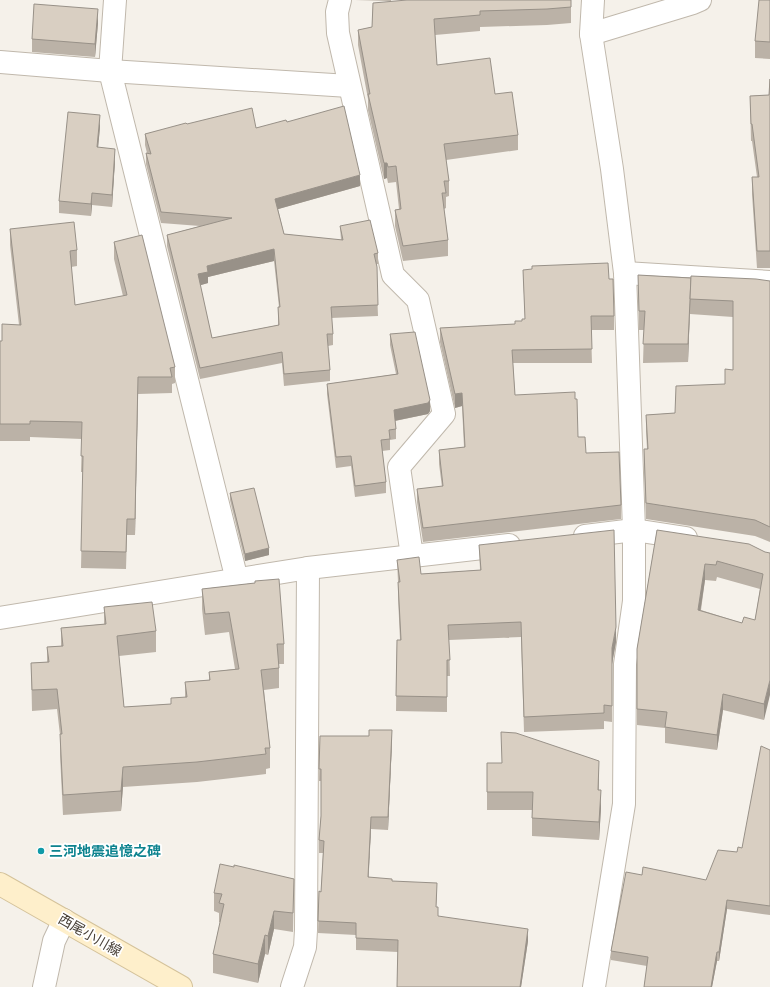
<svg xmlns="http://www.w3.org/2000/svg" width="770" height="987" viewBox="0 0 770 987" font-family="'Public Sans','Noto Sans JP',sans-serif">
	<rect width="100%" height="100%" fill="#f5f1ea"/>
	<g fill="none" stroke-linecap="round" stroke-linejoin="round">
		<defs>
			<g id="street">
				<polyline points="115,0 110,71 237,580"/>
				<polyline points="340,0 337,12 338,33 393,275 418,300 444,414 399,467 412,556"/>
				<polyline points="593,0 591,34 612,169 625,273 634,530 634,601 625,664 624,804 594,987"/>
				<polyline points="591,34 693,3 700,0"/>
				<polyline points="0,62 110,71 349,86"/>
				<polyline points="625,273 770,282"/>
				<polyline points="585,536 634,530 686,538"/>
				<polyline points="0,618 308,568 509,545"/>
				<polyline points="44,987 54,941 64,920"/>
				<polyline points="292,987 305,947 306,930 308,568"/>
			</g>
			<polyline id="secondary" points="0,884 181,987"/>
		</defs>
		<use href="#street" stroke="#c0b8ac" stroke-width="24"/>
		<use href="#secondary" stroke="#d4c29a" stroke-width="24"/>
		<use href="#street" stroke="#fff" stroke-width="22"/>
		<use href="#secondary" stroke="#feefcb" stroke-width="22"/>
	</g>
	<g fill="#bbb2a7" fill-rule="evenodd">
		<polygon points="355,0 391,0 391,1"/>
		<polygon points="571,0 571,23 547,25 480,27 480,31 435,35 437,65 495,94 518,135 518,150 446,160 449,181 449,196 446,197 446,208 444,209 448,240 448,256 403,261 395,226 395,210 399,209 396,182 388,183 387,178 384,179 368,110 368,99 358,45 358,30 372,27 373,3"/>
		<polygon points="770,0 770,59 755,58 755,41"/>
		<polygon points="98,23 95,57 32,52 32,39"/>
		<polygon points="770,79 770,268 757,268 752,194 752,177 757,177 752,141 751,141 750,96 769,95"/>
		<path d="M287 122 360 186 278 209 284 234 341 240 340 226 378 253V264H376L378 316 331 318 333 334V345L328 346 330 370V381L284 386 282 363 200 379 167 246V235L200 226 161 223 146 164V153H147L145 145V134L187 124 256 128ZM274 261 279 307H278V325L212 338 200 285 208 283V277Z"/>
		<polygon points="100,127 98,147 115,161 112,207 92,205 91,216 59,213 59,201"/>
		<polygon points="10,229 77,250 77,266 71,267 75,305 123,296 114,259 114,242 175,367 175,383 172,384 172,393 138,394 135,535 127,535 126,569 81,568 83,472 81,472 82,439 30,437 30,441 0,441 0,341 2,341 19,325 10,245"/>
		<polygon points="523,270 609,279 614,316 614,330 591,330 592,363 513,363 515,395 578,437 586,453 621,505 621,519 423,542 417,502 417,489 442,487 439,464 439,450 464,447 462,406 455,408 440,342 440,328 515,324 522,321 525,319"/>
		<polygon points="638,275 770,281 770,542 755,536 646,519 644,465 644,449 647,449 646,431 646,415 675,413 725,384 725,369 733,370 733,317 690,314 690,308 688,362 643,363 644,330 639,330"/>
		<polygon points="390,334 430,411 428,414 395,421 396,429 396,439 390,440 390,450 382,451 386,482 386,493 355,497 351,466 336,468 327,394 327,384 396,374 390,345"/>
		<polygon points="230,493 269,555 245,561 230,500"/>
		<path d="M657 530 765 552 764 720 723 710 717 750 665 743V728L637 725V649ZM717 577 760 589 755 620 742 623 701 610 705 580 716 581Z"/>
		<polygon points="479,545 616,642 612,664 612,722 604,721 604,729 524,732 521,637 449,640 450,676 447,676 447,712 396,711 397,640 400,640 398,597 398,582 397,560 421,574 480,570"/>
		<polygon points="255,581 284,644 284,664 279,664 279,688 264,690 270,748 270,768 266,769 266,774 197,782 123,787 121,811 63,815 60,755 60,735 57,709 32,711 31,663 47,662 47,647 61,646 61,628 104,624 104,607 156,631 156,652 119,656 124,707 171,704 185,698 185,682 209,680 209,672 235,669 229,632 205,635 202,609 202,589 255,583"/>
		<polygon points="320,736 392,742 388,830 371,829 368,877 392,881 437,895 436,907 438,917 528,941 521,987 397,987 398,952 356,950 356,935 318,933 319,891 321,892 323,853 319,853 319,840 321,816 321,781 319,781"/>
		<polygon points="770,750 770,915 727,909 719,961 717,961 716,966 712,987 644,987 647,966 611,960 611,951 642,875 706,880 742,848"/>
		<polygon points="487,763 599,779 598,790 601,808 599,840 532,836 532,810 487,810"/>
		<polygon points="234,867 294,879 293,932 274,929 268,955 265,954 258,983 213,973 213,954 220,922 219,922 219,913 214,911 214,893"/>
	</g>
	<g fill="#989188">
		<polygon points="98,9 98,23 95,57 95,44"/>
		<polygon points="100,115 100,127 97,159 97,147"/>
		<polygon points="115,149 115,161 112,207 112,195"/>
		<polygon points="384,163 387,163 387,178 384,179"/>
		<polygon points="360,175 360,186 275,210 275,199"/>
		<polygon points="92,193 92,205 91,216 91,204"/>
		<polygon points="274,249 274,261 208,277 208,283 198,286 198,274 207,266"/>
		<polygon points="691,278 690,308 688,362 688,344"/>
		<polygon points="138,377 138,394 135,535 135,519"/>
		<polygon points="462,393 462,406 455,408 455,394"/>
		<polygon points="430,400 430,411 428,414 394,421 394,410"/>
		<polygon points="269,548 269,555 245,561 245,554"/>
		<polygon points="705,564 705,580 698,626 698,610"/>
		<polygon points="616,627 616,642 612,664 612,722 612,648"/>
		<polygon points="770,680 770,695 764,720 764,704"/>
		<polygon points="723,694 723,710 717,750 717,735"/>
		<polygon points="392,730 392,742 388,830 388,817"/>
		<polygon points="599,761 599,779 598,808 598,790"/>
		<polygon points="123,767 123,787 121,811 121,791"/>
		<polygon points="601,790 601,808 599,840 599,822"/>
		<polygon points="371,817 371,829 368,889 368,877"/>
		<polygon points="727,900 727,909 719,961 719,952"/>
		<polygon points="274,911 274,929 268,955 268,936"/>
		<polygon points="528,929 528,941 521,987 520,987"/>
		<polygon points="265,935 265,954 258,983 258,964"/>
		<polygon points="717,952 717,961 716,966 712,987 711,987 716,957"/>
	</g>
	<g fill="#d9cfc2" stroke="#989188" fill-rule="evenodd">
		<polygon points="407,0 571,0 571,7 547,9 480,11 480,15 434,19 437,65 490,58 495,94 512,92 518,135 444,144 449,181 444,181 446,193 442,193 448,240 403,246 395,210 401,209 396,166 388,167 387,163 384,163 368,94 370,94 358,30 372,27 373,3"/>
		<polygon points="759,0 770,0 770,42 755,41"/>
		<polygon points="34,4 98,9 95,44 32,39"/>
		<polygon points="770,79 770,251 757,251 752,177 759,177 752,124 751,124 750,96 769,95"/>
		<path d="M344 106 360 175 275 199 284 234 343 240 340 226 370 220 378 253 374 254 377 267 378 305 331 307 333 334H327L330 370 284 374 282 352 200 368 167 235 232 218 161 212 146 153 151 154 145 134 186 123 187 124 252 108 256 128 286 120 287 122ZM274 249 280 307H278L279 325 212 338 198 274 208 272 207 266Z"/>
		<polygon points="68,112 100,115 97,147 115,149 112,195 92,193 91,204 59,201"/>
		<polygon points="74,222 77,250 70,251 75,305 127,295 114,242 142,235 175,367 170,368 172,377 138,377 135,519 127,519 126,552 81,551 83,456 81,456 82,422 30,421 30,424 0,424 0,341 2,341 2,324 21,325 10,229"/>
		<polygon points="608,263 609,279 613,279 614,316 591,316 592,349 512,350 515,395 575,392 575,399 577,399 578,437 585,437 586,453 619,452 621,505 423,528 417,489 443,486 439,450 465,447 462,393 455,394 440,328 515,324 515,321 522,321 522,319 525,319 523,270 532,269 532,266"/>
		<polygon points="638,275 691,278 688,344 643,344 645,311 639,311"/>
		<polygon points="691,276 756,279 770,281 770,527 755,520 646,503 644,449 648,449 646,415 675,413 676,386 725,384 725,369 733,370 733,301 690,299"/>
		<polygon points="415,332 430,400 428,403 394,410 396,429 389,430 390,439 381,440 386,482 355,486 351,456 336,457 327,384 398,374 390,334"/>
		<polygon points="254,488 269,548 245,554 230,493"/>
		<polygon points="614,530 616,627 612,648 612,706 604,705 604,713 524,717 521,622 448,625 450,660 447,660 447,697 396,696 397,640 401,640 398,582 400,582 397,560 419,557 421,574 481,570 479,545"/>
		<path d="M657 530 749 544 765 552 770 553V680L764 704 723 694 717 735 665 727 667 712 637 709V649ZM717 561 763 574 755 620 744 617 742 623 698 610 705 564 716 565Z"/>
		<polygon points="279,579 284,644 277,644 279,668 261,670 270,748 265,748 266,754 197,762 123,767 121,791 63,795 60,734 62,734 57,689 32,690 31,663 49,662 47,647 63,646 61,628 106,624 104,607 152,602 156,631 117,636 124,707 171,704 171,698 187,697 185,682 210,680 209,672 239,669 229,612 205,614 202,589 255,583 255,581"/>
		<polygon points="369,730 392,730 388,817 371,817 368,877 392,879 392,881 437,883 436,907 438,907 438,916 528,929 520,987 397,987 398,940 356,938 356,923 318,921 319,891 321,892 324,841 319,840 321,816 321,769 319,769 320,736 369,736"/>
		<polygon points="501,732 516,733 599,761 598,790 601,790 599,822 532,818 533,792 487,792 487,763 502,763"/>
		<polygon points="761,746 770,750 770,906 727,900 719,952 717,952 716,957 711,987 644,987 648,957 611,951 626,872 642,875 643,867 706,880 718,850 737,852 738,847 742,848"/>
		<polygon points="220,864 234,867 234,865 294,879 293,913 274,911 268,936 265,935 258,964 213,954 224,904 219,903 222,894 214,893"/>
	</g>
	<circle fill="#0f9aa8" stroke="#fff" stroke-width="1.5" cx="41" cy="851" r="4"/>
	<g text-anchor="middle" stroke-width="3.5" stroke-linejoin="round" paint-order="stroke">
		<g font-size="14" font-weight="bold" fill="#0d838f" stroke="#fff" text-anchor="start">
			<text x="49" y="856">三河地震追憶之碑</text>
		</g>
		<g font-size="14" fill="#494138" stroke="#fff">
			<text transform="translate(90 935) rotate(30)" y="5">西尾小川線</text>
		</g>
	</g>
</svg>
